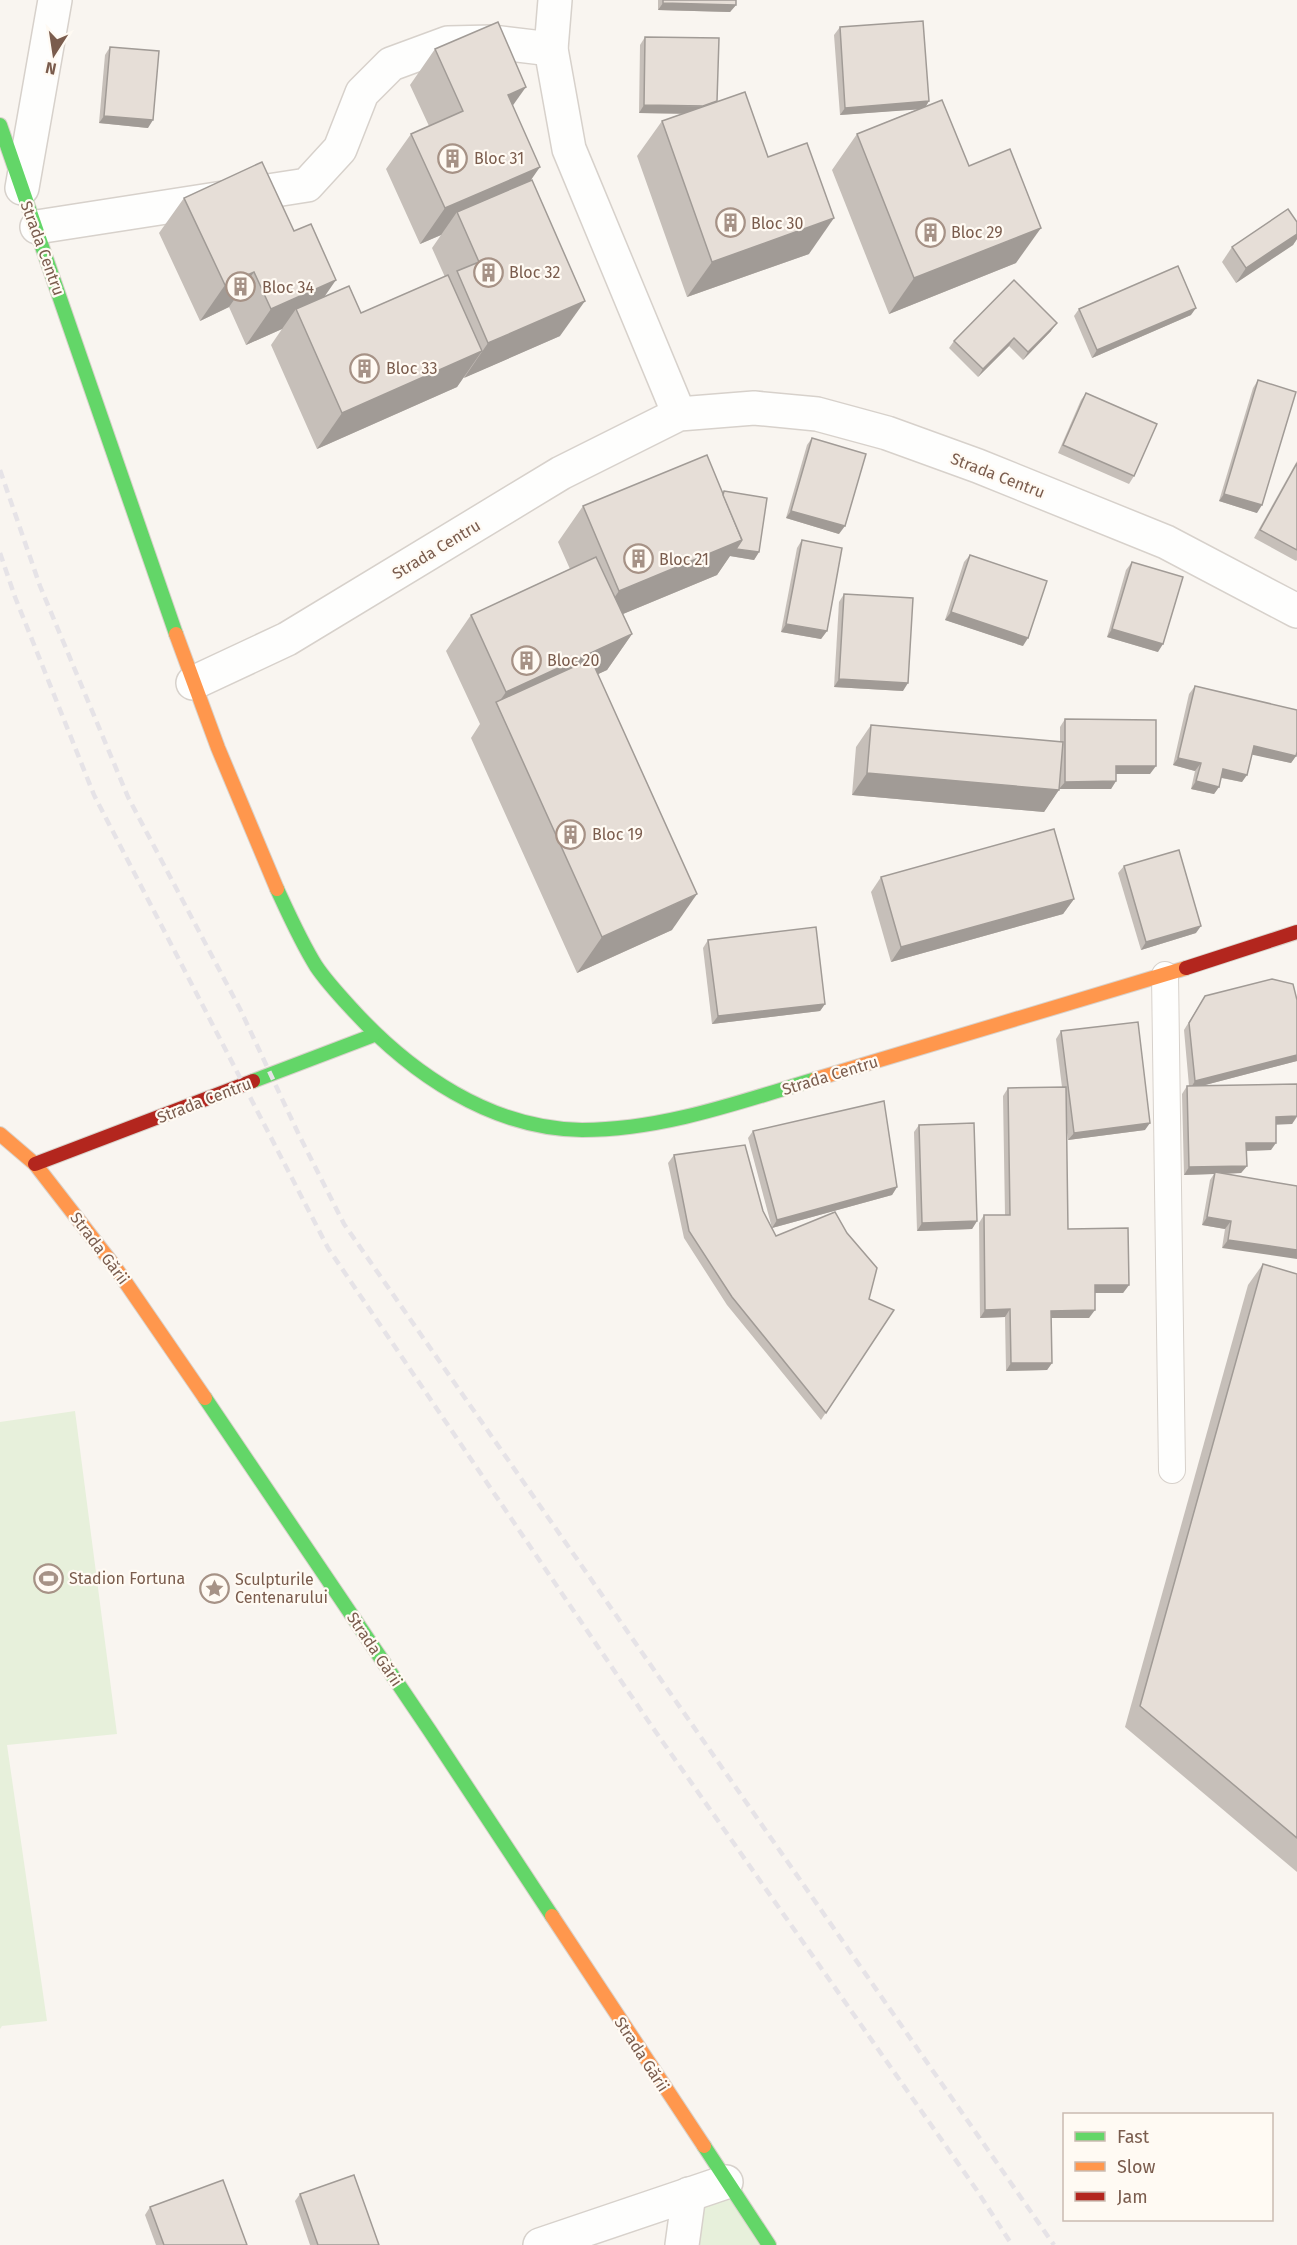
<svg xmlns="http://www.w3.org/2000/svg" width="1297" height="2245" viewBox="0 0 1297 2245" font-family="'Fira Sans',sans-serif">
	<rect width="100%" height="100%" fill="#f9f5f0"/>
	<g fill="#e7f0db">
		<polygon points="75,1411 117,1734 7,1745 47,2021 2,2026 0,2029 0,1422"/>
		<polygon points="726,2182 769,2245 682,2245 689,2194"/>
	</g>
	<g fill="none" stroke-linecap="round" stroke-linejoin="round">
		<defs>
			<polyline id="lane" points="1165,975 1172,1470"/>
			<g id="street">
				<polyline points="555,0 551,49 569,149 679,414"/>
				<polyline points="22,188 55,0"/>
				<polyline points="37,227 307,185 340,149 362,93 391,64 448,43 493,42 551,49"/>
				<polyline points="193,683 287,639 561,473 679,414 754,408 817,414 887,433 978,466 1166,542 1297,611"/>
				<polyline points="540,2245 726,2182"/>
				<polyline points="682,2245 689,2194"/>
			</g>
			<g id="fast">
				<polyline points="0,125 176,634"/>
				<path d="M277 889C289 915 301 942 316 966 326 981 339 995 351 1008 410 1073 491 1129 582 1130 662 1130 740 1102 816 1079"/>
				<polyline points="253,1081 374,1035"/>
				<polyline points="205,1398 430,1731 552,1916"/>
				<polyline points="704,2146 769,2245"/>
			</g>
			<g id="slow">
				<polyline points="176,634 218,748 277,889"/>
				<polyline points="816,1079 1186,968"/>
				<polyline points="0,1134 35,1164 115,1267 205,1398"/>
				<polyline points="552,1916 704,2146"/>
			</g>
			<g id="jam">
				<polyline points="1186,968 1297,932"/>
				<polyline points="35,1164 253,1081"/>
			</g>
		</defs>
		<use href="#lane" stroke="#d7d1cb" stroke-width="28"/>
		<use href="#street" stroke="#d7d1cb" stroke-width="36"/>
		<use href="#fast" stroke="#d9d2cb" stroke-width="16"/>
		<use href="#slow" stroke="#d9d2cb" stroke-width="16"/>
		<use href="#jam" stroke="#d9d2cb" stroke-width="16"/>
		<use href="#lane" stroke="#fefefd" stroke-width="26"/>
		<use href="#street" stroke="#fefefd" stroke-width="33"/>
		<use href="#fast" stroke="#63d668" stroke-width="14"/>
		<use href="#slow" stroke="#ff974d" stroke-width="14"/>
		<use href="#jam" stroke="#b3261e" stroke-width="14"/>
		<g stroke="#e6e3e7" stroke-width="4.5" stroke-dasharray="9 6" stroke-linecap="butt">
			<polyline points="0,470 40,586 128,797 240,1009 299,1135 344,1224 1054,2245"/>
			<polyline points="0,553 15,597 94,795 328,1248 653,1728 976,2189 1012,2245"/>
		</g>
	</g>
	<g fill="#c6bfb9">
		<polygon points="658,0 736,0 736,5 730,12 658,10"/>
		<polygon points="840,27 929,101 926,106 969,166 1016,263 889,314 832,170 857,134 918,109 840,115 834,35"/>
		<polygon points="645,37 717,101 768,157 809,254 687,297 637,156 662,121 682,114 639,113 640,45"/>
		<polygon points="110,47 148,128 99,123 105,55"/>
		<polygon points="435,49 513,106 530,181 560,336 463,378 457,387 317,449 271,345 282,329 246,345 229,307 200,321 159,233 184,198 294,231 325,297 361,313 445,277 432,248 441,235 420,244 386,169 411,134 429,126 410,85"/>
		<polygon points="1297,222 1297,239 1293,245 1236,283 1222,262 1232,247"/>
		<polygon points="1079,309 1191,315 1092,358 1074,316"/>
		<polygon points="1051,331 1023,360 1009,346 978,377 949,348 954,341"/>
		<polygon points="1258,380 1257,513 1219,501 1253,388"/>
		<polygon points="1086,393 1134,476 1129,484 1058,453 1081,400"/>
		<polygon points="812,438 839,534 786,518 807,445"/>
		<polygon points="1297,461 1297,560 1296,561 1254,538"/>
		<polygon points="724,491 759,552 754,560 730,556 717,575 623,614 632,634 607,670 598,674 672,930 577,973 471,738 480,724 446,651 471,615 570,569 558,542 583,506 723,493"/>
		<polygon points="802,540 827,631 821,639 781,632 797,548"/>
		<polygon points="970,555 1023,646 945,620 964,562"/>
		<polygon points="1132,562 1158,652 1107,637 1126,570"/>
		<polygon points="844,594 903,691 834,687 839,602"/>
		<polygon points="1195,686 1296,756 1291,763 1252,754 1242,782 1221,778 1219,787 1214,794 1191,789 1195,771 1173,765 1189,694"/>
		<polygon points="1065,719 1150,774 1116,774 1116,781 1111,789 1059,789 1044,812 852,795 856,747 871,725 1060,742 1060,727"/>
		<polygon points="1124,866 1196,933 1141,950 1118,873"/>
		<polygon points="881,877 1074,899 1063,914 891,962 871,892"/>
		<polygon points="708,940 825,1004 820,1011 712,1024 703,948"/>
		<polygon points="1205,996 1297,1061 1201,1086 1297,1084 1297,1117 1292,1124 1276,1124 1271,1150 1246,1151 1247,1166 1241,1173 1223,1174 1297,1186 1222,1248 1225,1229 1202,1225 1210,1180 1214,1174 1184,1175 1182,1094 1187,1086 1189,1086 1184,1030"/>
		<polygon points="1061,1031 1145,1130 1068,1140 1066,1125 1068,1229 1129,1285 1123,1293 1095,1293 1089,1318 1051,1318 1052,1363 1047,1370 1006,1371 1005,1317 980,1318 979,1223 984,1215 1005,1215 1003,1096 1008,1088 1062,1087 1056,1039"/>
		<polygon points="919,1125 977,1221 972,1229 917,1231 914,1132"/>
		<polygon points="753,1131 897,1187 892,1195 772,1228 748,1138"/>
		<polygon points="674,1155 763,1211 776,1236 869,1299 894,1310 821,1420 727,1305 684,1238 668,1163"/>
		<polygon points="1263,1264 1297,1274 1297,1872 1125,1727 1248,1285"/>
		<polygon points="300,2194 379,2245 310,2245 295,2201"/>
		<polygon points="150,2207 247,2245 156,2245 145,2215"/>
	</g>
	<g fill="#a19b96">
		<polygon points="663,3 736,5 730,12 658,10"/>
		<polygon points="526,87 501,122 508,95"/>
		<polygon points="929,101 924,109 840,115 845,108"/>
		<polygon points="644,105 717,107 712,114 639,113"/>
		<polygon points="104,116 153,120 148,128 99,123"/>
		<polygon points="540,167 515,203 457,212 441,235 420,244 445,208"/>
		<polygon points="834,218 809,254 687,297 712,262"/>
		<polygon points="1041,228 1016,263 889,314 914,278"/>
		<polygon points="1297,234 1297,239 1293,245 1236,283 1246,268"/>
		<polygon points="254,272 229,307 200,321 225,285"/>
		<polygon points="336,280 311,316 296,309 282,329 246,345 271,309"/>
		<polygon points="585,301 560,336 464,378 488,343"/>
		<polygon points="1196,308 1191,315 1092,358 1097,350"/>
		<polygon points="1057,323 1051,331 1023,360 1028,352"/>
		<polygon points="1014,338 1009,346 978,377 983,369"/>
		<polygon points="482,351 457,387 317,449 342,413"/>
		<polygon points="1224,494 1262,505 1257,513 1219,501"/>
		<polygon points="791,511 845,526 839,534 786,518"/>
		<polygon points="742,540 759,552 754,560 730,556 717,575 594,626 619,591"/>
		<polygon points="951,612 1028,638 1023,646 945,620"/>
		<polygon points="786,624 827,631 821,639 781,632"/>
		<polygon points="1112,629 1163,644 1158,652 1107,637"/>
		<polygon points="632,634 607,670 503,718 497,705 506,692"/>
		<polygon points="839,679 908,683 903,691 834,687"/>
		<polygon points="1254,746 1296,756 1291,763 1249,754"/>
		<polygon points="1178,758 1201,763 1195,771 1173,765"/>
		<polygon points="1116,766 1156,766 1150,774 1111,774"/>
		<polygon points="1223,769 1247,775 1242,782 1218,777"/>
		<polygon points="867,773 1059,790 1044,812 852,795"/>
		<polygon points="1116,781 1111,789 1059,789 1065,782"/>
		<polygon points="1196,781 1219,787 1214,794 1191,789"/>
		<polygon points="697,894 672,930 577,973 602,937"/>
		<polygon points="1074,899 1063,914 891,962 901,947"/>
		<polygon points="1201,926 1196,933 1141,950 1146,942"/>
		<polygon points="825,1004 820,1011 712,1024 718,1016"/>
		<polygon points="1297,1055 1297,1061 1190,1089 1195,1081"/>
		<polygon points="1297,1116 1292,1124 1270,1125 1276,1117"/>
		<polygon points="1150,1123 1145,1130 1068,1140 1074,1133"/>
		<polygon points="1246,1143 1276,1143 1271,1150 1241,1151"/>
		<polygon points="1247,1166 1241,1173 1184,1175 1189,1167"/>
		<polygon points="897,1187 892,1195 772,1228 777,1220"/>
		<polygon points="1207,1217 1231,1221 1225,1229 1202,1225"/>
		<polygon points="977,1221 972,1229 917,1231 922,1223"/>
		<polygon points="1228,1240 1297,1250 1297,1259 1222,1248"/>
		<polygon points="1095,1285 1129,1285 1123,1293 1089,1293"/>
		<polygon points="1010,1309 1005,1317 980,1318 985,1310"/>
		<polygon points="1095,1310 1089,1318 1046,1318 1051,1311"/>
		<polygon points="1011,1363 1052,1363 1047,1370 1006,1371"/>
	</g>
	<g fill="#e6ded7" stroke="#a19b96" stroke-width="1.5">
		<polygon points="663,0 736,0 736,5 663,3"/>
		<polygon points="923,21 929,101 845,108 840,27"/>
		<polygon points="498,22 526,87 508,95 540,167 445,208 411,134 463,111 435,49"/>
		<polygon points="645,37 719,38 717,101 703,106 644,105"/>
		<polygon points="110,47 159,51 153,120 104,116"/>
		<polygon points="745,92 768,157 807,143 834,218 712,262 662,121"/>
		<polygon points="942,100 969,166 1010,149 1041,228 914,278 857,134"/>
		<polygon points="262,162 294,231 311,224 336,280 271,309 254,272 225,285 184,198"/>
		<polygon points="532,180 585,301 488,343 457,271 479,262 457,212"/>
		<polygon points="1288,209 1297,222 1297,234 1246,268 1232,247"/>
		<polygon points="1178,266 1196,308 1097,350 1079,309"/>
		<polygon points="448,275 482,351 342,413 296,309 349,286 361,313"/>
		<polygon points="1014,280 1057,323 1028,352 1014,338 983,369 954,341"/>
		<polygon points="1258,380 1296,392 1262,505 1224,494"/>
		<polygon points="1086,393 1157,424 1134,476 1063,445"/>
		<polygon points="812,438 866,454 845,526 791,511"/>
		<polygon points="707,455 742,540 619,591 583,506"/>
		<polygon points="1297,463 1297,550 1260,530"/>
		<polygon points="724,491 767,498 759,552 736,549 742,540 723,495"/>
		<polygon points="802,540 842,548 827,631 786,624"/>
		<polygon points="970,555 1047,581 1028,638 951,612"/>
		<polygon points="596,557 632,634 506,692 471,615"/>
		<polygon points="1132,562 1183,577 1163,644 1112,629"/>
		<polygon points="844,594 913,598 908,683 839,679"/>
		<polygon points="591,659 697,894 602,937 496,702"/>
		<polygon points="1195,686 1297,710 1297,752 1296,756 1254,746 1247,775 1223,769 1219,787 1196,781 1201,763 1178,758"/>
		<polygon points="1065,719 1156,720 1156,766 1116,766 1116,781 1065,782"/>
		<polygon points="871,725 1063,742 1059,790 867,773"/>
		<polygon points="1054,829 1074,899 901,947 881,877"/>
		<polygon points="1179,850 1201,926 1146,942 1124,866"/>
		<polygon points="816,927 825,1004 718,1016 708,940"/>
		<polygon points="1272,979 1293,984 1297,1000 1297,1055 1195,1081 1189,1023 1205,996"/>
		<polygon points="1138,1022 1150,1123 1074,1133 1061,1031"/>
		<polygon points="1297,1084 1297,1116 1276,1117 1276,1143 1246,1143 1247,1166 1189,1167 1187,1086"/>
		<polygon points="1066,1087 1068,1229 1128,1228 1129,1285 1095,1285 1095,1310 1051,1311 1052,1363 1011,1363 1010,1309 985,1310 984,1215 1010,1215 1008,1088"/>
		<polygon points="884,1101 897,1187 777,1220 753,1131"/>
		<polygon points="974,1123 977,1221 922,1223 919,1125"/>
		<polygon points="745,1145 763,1211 776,1236 835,1212 847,1233 877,1268 869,1299 894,1310 826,1413 732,1297 689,1231 674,1155"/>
		<polygon points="1215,1172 1297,1186 1297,1250 1228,1240 1231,1221 1207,1217"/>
		<polygon points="1263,1264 1297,1274 1297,1838 1140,1706"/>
		<polygon points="354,2175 379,2245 318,2245 300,2194"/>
		<polygon points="223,2180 247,2245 164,2245 150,2207"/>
	</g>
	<defs>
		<symbol id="building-ring" viewBox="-11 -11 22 22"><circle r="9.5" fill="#fffaf3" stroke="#a69286" stroke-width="1.5"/><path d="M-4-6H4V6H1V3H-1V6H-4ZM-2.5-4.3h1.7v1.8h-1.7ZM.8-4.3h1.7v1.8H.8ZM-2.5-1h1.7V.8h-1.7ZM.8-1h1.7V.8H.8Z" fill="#a69286"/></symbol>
		<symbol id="stadium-ring" viewBox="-11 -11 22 22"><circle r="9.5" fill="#fffaf3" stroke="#a69286" stroke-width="1.5"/><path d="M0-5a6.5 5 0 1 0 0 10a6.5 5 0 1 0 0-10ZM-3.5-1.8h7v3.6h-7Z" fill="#a69286"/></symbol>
		<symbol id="sight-ring" viewBox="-11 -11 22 22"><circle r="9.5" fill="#fffaf3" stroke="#a69286" stroke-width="1.5"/><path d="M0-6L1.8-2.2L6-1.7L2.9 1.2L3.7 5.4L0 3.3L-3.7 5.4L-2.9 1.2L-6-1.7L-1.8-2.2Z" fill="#a69286"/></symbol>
	</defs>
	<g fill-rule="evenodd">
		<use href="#building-ring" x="436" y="142" width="33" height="33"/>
		<use href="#building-ring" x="714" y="206" width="33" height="33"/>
		<use href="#building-ring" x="914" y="216" width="33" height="33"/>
		<use href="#building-ring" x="472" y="256" width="33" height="33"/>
		<use href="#building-ring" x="224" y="270" width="33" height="33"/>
		<use href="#building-ring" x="348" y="352" width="33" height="33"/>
		<use href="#building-ring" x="622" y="542" width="33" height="33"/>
		<use href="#building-ring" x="510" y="644" width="33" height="33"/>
		<use href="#building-ring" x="554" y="818" width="33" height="33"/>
		<use href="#stadium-ring" x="32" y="1562" width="33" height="33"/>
		<use href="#sight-ring" x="198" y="1572" width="33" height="33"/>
	</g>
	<g text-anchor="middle" stroke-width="4.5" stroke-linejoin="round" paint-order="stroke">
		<g font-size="16" fill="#7a5c4d" stroke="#fffaf3" text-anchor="start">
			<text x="474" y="164">Bloc 31</text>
			<text x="751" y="229">Bloc 30</text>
			<text x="951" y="238">Bloc 29</text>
			<text x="509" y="278">Bloc 32</text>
			<text x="262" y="293">Bloc 34</text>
			<text x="386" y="374">Bloc 33</text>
			<text x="659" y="565">Bloc 21</text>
			<text x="547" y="666">Bloc 20</text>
			<text x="592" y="840">Bloc 19</text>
			<text x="69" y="1584">Stadion Fortuna</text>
			<text x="235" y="1585">Sculpturile<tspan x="235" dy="18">Centenarului</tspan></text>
		</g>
		<g font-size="16" fill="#7a5c4d" stroke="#fffaf3">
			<text transform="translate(43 248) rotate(70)" y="6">Strada Centru</text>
			<text transform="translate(998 475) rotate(21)" y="6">Strada Centru</text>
			<text transform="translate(436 549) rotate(-31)" y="6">Strada Centru</text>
			<text transform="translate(830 1075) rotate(-17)" y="6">Strada Centru</text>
			<text transform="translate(204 1100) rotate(-21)" y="6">Strada Centru</text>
			<text transform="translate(100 1248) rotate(53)" y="6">Strada Gării</text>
			<text transform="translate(375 1649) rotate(56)" y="6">Strada Gării</text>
			<text transform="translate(642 2054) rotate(57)" y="6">Strada Gării</text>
		</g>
	</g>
	<rect x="1063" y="2113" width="210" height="108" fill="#fffaf3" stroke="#cabbb1" stroke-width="1.5"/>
	<rect x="1075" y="2132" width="30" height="9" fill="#63d668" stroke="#cabbb1" stroke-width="1.5"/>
	<text x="1117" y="2143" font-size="18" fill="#7a5c4d">Fast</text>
	<rect x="1075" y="2162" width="30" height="9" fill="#ff974d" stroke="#cabbb1" stroke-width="1.5"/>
	<text x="1117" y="2173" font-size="18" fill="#7a5c4d">Slow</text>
	<rect x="1075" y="2192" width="30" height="9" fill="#b3261e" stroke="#cabbb1" stroke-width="1.5"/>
	<text x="1117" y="2203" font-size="18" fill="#7a5c4d">Jam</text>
	<g transform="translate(54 54) rotate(192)" stroke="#fffaf3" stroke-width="4.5" paint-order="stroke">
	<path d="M0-4.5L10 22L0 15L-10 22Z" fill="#7a5c4d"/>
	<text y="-9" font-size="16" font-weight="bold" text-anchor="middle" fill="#7a5c4d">N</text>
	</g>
</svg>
